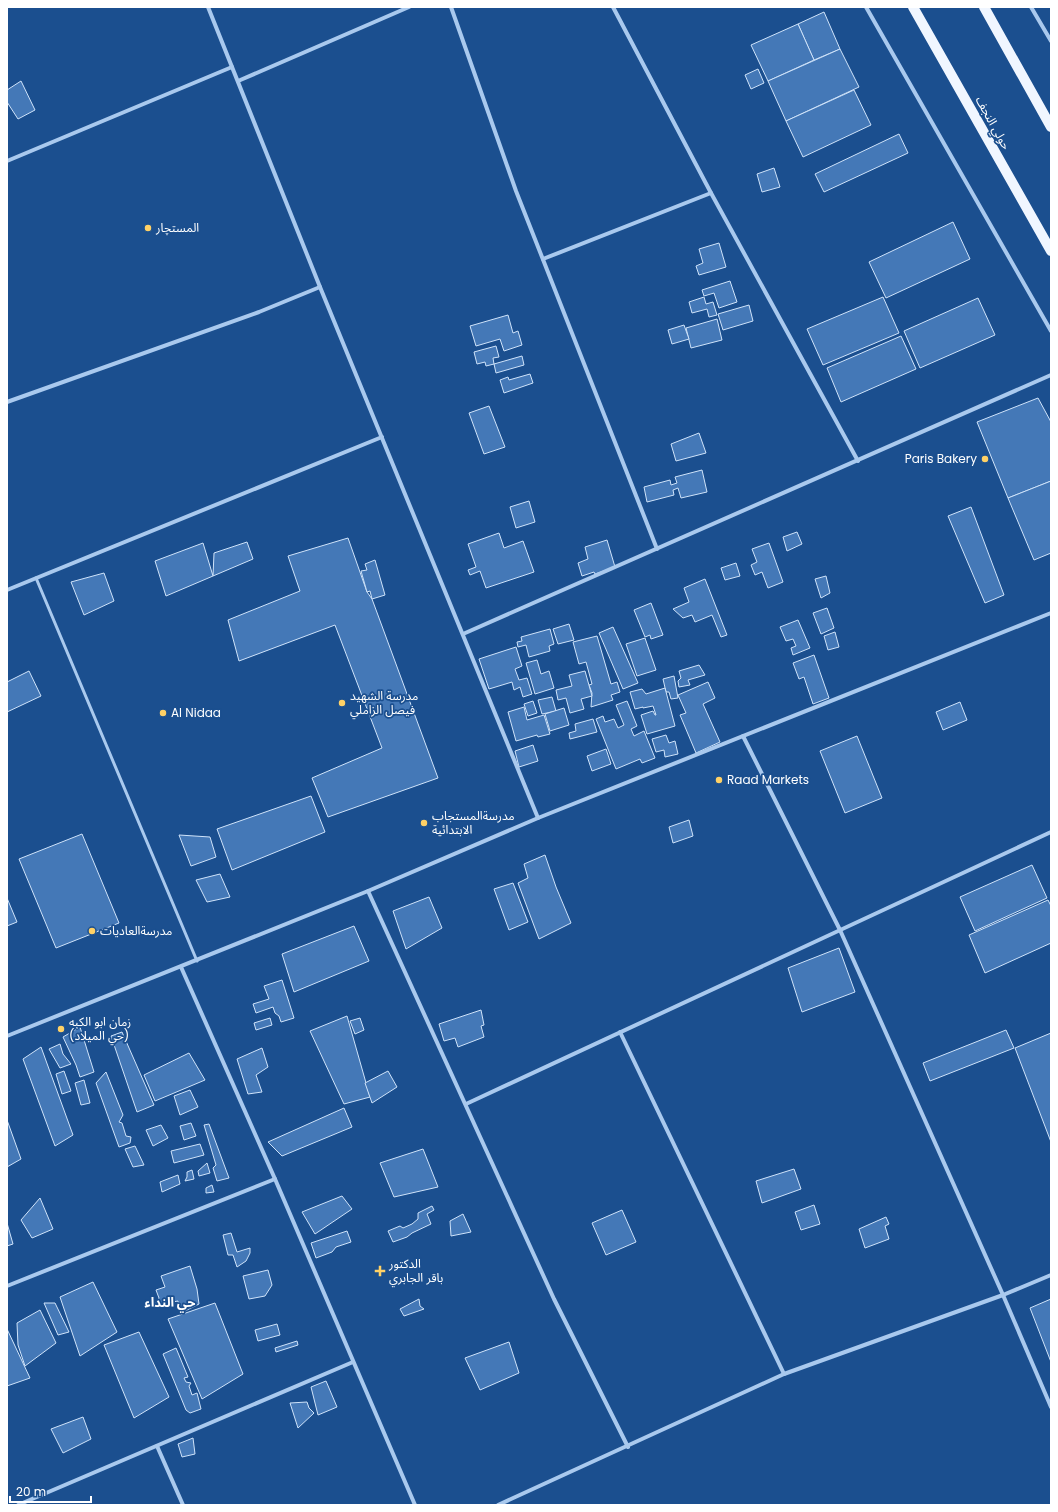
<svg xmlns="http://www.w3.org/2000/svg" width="1058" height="1512" viewBox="0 0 1058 1512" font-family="Poppins,'Noto Sans Arabic',sans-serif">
	<rect width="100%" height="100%" fill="#1b4f8f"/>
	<g fill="#4478b7" stroke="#cfe3fa">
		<polygon points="824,12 840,49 814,60 798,24"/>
		<polygon points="798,24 814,60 768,81 751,45"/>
		<polygon points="840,49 859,87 786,121 768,81"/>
		<polygon points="758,69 764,83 751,89 745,75"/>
		<polygon points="21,81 35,110 18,119 7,102 7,90"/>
		<polygon points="854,90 871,125 803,157 786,121"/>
		<polygon points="899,134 908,153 824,192 815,174"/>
		<polygon points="774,168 780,187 762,192 757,174"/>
		<polygon points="953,222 970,259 886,298 869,262"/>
		<polygon points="719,243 726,267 699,275 696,266 703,263 699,249"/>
		<polygon points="730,281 737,302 719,308 714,293 704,296 702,290"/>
		<polygon points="704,297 706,304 713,302 717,315 709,317 707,309 692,313 689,302"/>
		<polygon points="883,297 899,333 823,365 807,329"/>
		<polygon points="978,298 995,335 920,368 904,331"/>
		<polygon points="749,305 753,321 723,330 718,314"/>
		<polygon points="508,315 513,333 518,331 522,345 504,351 500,339 476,346 470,326"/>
		<polygon points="717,319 722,340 691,348 686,328"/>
		<polygon points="684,325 689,339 672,344 668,330"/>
		<polygon points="901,336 916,369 841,402 827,368"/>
		<polygon points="496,346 499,357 493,358 494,364 522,356 524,365 496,373 494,364 486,366 485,362 477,364 474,352"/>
		<polygon points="530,374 533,383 504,393 500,380 508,377 509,380"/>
		<polygon points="1038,398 1051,422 1051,481 1008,498 977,422"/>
		<polygon points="489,406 505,447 484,454 469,413"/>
		<polygon points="699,433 706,453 676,461 671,444"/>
		<polygon points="702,470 707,492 681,498 678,488 673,490 674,495 647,502 644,487 670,480 671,485 677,483 675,477"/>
		<polygon points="1051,481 1051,553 1034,560 1008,498"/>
		<polygon points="529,501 535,522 516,528 510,507"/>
		<polygon points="971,507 1004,595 985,603 948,516"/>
		<polygon points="797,532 802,544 787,551 783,537"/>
		<polygon points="499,533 504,548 523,541 534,572 486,588 480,571 470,575 468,570 476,567 468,544"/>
		<polygon points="348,538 367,592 372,599 438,778 328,817 312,778 382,748 335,625 239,661 228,620 300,591 288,556"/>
		<polygon points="607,540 615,567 595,574 594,572 582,576 578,563 588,559 585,547"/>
		<polygon points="247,542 253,559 213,576 214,553"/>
		<polygon points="203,543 213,576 166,596 155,561"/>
		<polygon points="769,543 783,582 768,588 762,572 755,575 751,565 757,562 752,549"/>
		<polygon points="375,560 385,595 372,599 370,591 367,592 361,571 367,570 365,564"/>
		<polygon points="736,563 740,576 725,580 721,568"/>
		<polygon points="104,573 114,601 84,615 71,582"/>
		<polygon points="826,576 830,593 821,598 815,579"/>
		<polygon points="705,579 727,635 721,637 712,615 695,622 692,615 683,618 673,609 689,602 684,588"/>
		<polygon points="651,603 663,635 651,639 650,635 645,637 634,610"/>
		<polygon points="827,608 834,628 821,634 813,613"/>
		<polygon points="798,620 810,648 793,655 791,648 796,646 793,639 786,641 780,627"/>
		<polygon points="569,624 574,640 558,644 553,629"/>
		<polygon points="613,627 638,683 623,689 599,633"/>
		<polygon points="550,629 554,644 549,646 550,651 529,657 526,645 518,647 517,642 522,641 521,637"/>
		<polygon points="835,632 839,647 828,650 824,636"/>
		<polygon points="597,636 611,684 617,682 620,692 611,695 613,700 591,707 592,693 589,685 592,684 586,662 579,664 573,642"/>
		<polygon points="645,638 656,670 637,676 626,644"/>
		<polygon points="516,647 522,666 515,669 519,680 527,678 532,694 523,697 520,687 514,690 512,682 489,689 479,659"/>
		<polygon points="814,655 829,698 813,704 804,677 799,679 793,663"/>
		<polygon points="537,660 541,674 549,671 554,688 535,694 526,663"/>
		<polygon points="699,665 705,675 688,680 690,685 679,687 678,681 681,678 679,671"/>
		<polygon points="29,671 41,696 7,712 7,682"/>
		<polygon points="585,671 592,696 581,699 584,709 570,713 566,698 558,700 556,690 572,686 569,675"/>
		<polygon points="674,676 678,698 671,699 669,692 666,692 663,679"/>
		<polygon points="708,682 715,698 703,704 720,742 696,753 680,715 686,713 678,695"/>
		<polygon points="665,688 675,726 647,734 641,715 653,711 655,715 656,715 653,706 643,708 643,707 635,709 630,692 642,689 646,694"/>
		<polygon points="552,697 556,711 542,714 538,700"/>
		<polygon points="533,701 537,713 528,716 524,704"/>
		<polygon points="627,701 637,726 631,729 634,736 644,731 655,758 642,763 640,759 616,769 596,719 603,716 605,722 614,719 618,728 624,725 616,705"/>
		<polygon points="960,702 967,720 943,730 936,712"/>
		<polygon points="524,707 527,720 544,715 550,734 538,737 537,735 516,741 508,712"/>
		<polygon points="564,708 569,725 550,731 545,714"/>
		<polygon points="593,719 597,732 570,739 569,733 576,731 575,724"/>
		<polygon points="666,735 669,743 675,741 678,754 665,757 664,750 656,752 652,739"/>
		<polygon points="857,736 882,798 845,813 820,751"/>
		<polygon points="533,745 538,761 519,767 515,751"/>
		<polygon points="606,749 611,764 592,771 587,756"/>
		<polygon points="311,796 325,832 232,870 217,829"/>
		<polygon points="689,820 693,836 673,843 669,827"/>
		<polygon points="82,834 119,923 56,948 19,859"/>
		<polygon points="179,835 210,837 216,857 191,866"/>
		<polygon points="545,855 556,887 571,923 539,939 518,883 528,878 524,864"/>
		<polygon points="1032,865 1047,898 975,931 960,897"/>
		<polygon points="220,874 230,897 207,902 196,880"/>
		<polygon points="513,883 528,922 509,930 494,889"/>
		<polygon points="429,897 442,928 406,949 393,911"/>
		<polygon points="7,898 17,922 7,926"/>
		<polygon points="1048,900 1051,906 1051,943 985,973 969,935"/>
		<polygon points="354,926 369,961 294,992 282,954"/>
		<polygon points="839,948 855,992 802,1012 788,968"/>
		<polygon points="282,980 294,1018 281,1022 279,1016 275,1013 273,1007 256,1013 253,1004 269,999 264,986"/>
		<polygon points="481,1010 484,1025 481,1026 484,1037 458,1047 455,1038 444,1041 439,1024"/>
		<polygon points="347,1016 370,1097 344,1104 310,1031"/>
		<polygon points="270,1018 272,1025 256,1030 254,1023"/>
		<polygon points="360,1018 364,1030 355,1034 350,1021"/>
		<polygon points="80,1027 94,1072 80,1077 76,1065 63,1037"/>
		<polygon points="1006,1030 1014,1048 930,1081 923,1063"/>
		<polygon points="122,1032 154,1105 137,1112 111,1036"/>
		<polygon points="1051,1033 1051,1142 1015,1048"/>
		<polygon points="60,1044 63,1054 71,1064 60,1068 49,1049"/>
		<polygon points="41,1047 73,1135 55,1146 23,1059"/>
		<polygon points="262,1048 268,1067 256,1075 262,1092 248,1094 237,1059"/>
		<polygon points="189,1053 205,1080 155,1101 144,1075"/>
		<polygon points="64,1071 71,1091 62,1094 56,1074"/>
		<polygon points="388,1071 397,1087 372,1103 365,1083"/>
		<polygon points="106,1072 123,1115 119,1122 122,1123 126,1136 131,1137 130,1143 119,1147 96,1083"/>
		<polygon points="84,1080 90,1103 81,1105 75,1083"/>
		<polygon points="190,1090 198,1107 180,1115 174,1096"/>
		<polygon points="344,1108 352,1127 282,1156 268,1142"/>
		<polygon points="7,1120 21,1159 7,1167"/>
		<polygon points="191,1123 196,1136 184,1140 180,1126"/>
		<polygon points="209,1124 229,1178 217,1181 213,1168 216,1165 204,1125"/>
		<polygon points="161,1125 168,1138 153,1146 146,1130"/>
		<polygon points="200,1144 204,1155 174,1163 171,1151"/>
		<polygon points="135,1146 144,1165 133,1167 125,1149"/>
		<polygon points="423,1149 438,1187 394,1197 380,1163"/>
		<polygon points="207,1163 210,1173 199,1176 198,1171"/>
		<polygon points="794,1169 801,1189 762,1203 756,1181"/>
		<polygon points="192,1170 194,1179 185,1181 187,1177 187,1172"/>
		<polygon points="178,1175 180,1184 162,1192 160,1182"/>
		<polygon points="212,1185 214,1192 206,1193 206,1188"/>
		<polygon points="342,1196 352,1209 315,1234 302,1212"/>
		<polygon points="40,1198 53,1229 32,1238 21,1220"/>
		<polygon points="814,1205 820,1224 801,1230 795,1212"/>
		<polygon points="432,1206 434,1210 427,1214 431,1224 412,1233 407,1237 393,1242 388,1231 400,1226 403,1228 412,1224 418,1219 418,1213"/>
		<polygon points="622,1210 636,1242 606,1255 592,1223"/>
		<polygon points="463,1214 471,1232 451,1236 450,1221"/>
		<polygon points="886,1217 889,1224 885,1226 889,1239 865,1248 859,1229"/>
		<polygon points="7,1223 13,1244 7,1246"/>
		<polygon points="347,1231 351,1242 336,1247 332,1252 316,1258 311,1243"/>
		<polygon points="231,1233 237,1252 250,1248 250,1253 246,1261 237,1267 233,1255 228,1255 223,1235"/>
		<polygon points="190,1266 197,1289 199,1304 185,1311 180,1311 178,1308 178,1301 162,1304 156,1303 159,1298 156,1290 165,1287 161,1276"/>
		<polygon points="268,1270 272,1285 265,1296 249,1299 243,1276"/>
		<polygon points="93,1282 117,1332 80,1356 60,1297"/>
		<polygon points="419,1299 420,1306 424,1309 404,1316 400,1309"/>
		<polygon points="1051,1299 1051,1362 1030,1308"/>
		<polygon points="44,1303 55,1303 69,1332 58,1335"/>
		<polygon points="215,1303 243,1374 202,1399 168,1319"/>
		<polygon points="40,1310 56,1343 25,1366 18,1345 17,1323"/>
		<polygon points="277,1324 280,1335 258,1341 255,1330"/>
		<polygon points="7,1329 30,1378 7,1386"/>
		<polygon points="139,1332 169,1397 134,1418 104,1345"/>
		<polygon points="297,1341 298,1345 276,1352 275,1348"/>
		<polygon points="509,1342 519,1373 480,1390 465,1358"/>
		<polygon points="176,1348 188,1377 184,1378 186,1382 191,1383 189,1386 192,1395 197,1393 201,1409 190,1413 186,1410 163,1354"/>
		<polygon points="326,1381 337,1407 318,1415 311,1387"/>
		<polygon points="307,1402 309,1408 314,1413 298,1428 290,1403"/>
		<polygon points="83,1417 91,1439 63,1453 51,1429"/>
		<polygon points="193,1438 195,1454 182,1457 178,1444"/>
	</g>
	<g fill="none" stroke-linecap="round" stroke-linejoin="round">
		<polyline stroke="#a9c9ee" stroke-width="3" points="36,578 197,961"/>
		<g stroke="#a9c9ee" stroke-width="4">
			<polyline points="208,7 320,287 538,818"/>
			<polyline points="451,7 516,191 657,549"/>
			<polyline points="613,7 711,193"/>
			<polyline points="866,7 1051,331"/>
			<polyline points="1031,7 1051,41"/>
			<polyline points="238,81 409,7"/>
			<polyline points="7,161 232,67"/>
			<polyline points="543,259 711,193 858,461"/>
			<polyline points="7,402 259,312 320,287"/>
			<polyline points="7,590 382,437"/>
			<polyline points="463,634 1051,375"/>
			<polyline points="743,736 840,930 1003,1295 1051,1407"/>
			<polyline points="368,891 554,1299 628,1447"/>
			<polyline points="181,967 275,1179 415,1505"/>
			<polyline points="620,1032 784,1374"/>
			<polyline points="7,1036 368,891 538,818 1051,613"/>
			<polyline points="466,1104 1051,832"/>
			<polyline points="7,1286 275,1179"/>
			<polyline points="157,1446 183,1505"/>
			<polyline points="18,1505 353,1362"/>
			<polyline points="498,1505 784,1374 1003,1295 1051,1275"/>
		</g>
		<g stroke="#f0f6ff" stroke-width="10">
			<polyline points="913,7 1051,251"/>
			<polyline points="984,7 1051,127"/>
		</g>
	</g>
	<g fill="#ffd166" stroke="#1b4f8f" stroke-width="1.5">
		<circle cx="148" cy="228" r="4"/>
		<circle cx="985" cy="459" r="4"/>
		<circle cx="342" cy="703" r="4"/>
		<circle cx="163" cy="713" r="4"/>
		<circle cx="719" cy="780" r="4"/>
		<circle cx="424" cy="823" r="4"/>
		<circle cx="92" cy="931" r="4"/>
		<circle cx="61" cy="1029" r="4"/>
		<path d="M378 1265h4v4h4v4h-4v4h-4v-4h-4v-4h4z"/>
	</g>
	<g text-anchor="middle" stroke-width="3.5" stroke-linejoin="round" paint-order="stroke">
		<g font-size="12" fill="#fff" stroke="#1b4f8f">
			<text transform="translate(993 123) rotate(61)" y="4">حولي النجف</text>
		</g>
		<g font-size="12" fill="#fff" stroke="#1b4f8f" text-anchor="start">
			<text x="156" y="232">المستچار</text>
			<text x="977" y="463" text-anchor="end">Paris Bakery</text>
			<text x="350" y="700">مدرسة الشهيد<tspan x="350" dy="14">فيصل الزاملي</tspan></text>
			<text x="171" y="717">Al Nidaa</text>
			<text x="727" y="784">Raad Markets</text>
			<text x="432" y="820">مدرسةالمستجاب<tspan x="432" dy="14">الابتدائية</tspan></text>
			<text x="100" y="935">مدرسةالعاديات</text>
			<text x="69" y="1026">زمان ابو الكبه<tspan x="69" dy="14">(حي الميلاد)</tspan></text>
			<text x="389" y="1268">الدكتور<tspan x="389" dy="14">باقر الجابري</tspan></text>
		</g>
		<g font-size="13" font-weight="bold" fill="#fff" stroke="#1b4f8f">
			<text x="170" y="1307">حي النداء</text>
		</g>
	</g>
	<rect width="1058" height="1512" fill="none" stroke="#ffffff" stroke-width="16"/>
	<path d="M10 1496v6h81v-6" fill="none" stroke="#ffffff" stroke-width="2"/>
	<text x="16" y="1496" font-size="12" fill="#ffffff" stroke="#1b4f8f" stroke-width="3" paint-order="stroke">20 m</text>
</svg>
